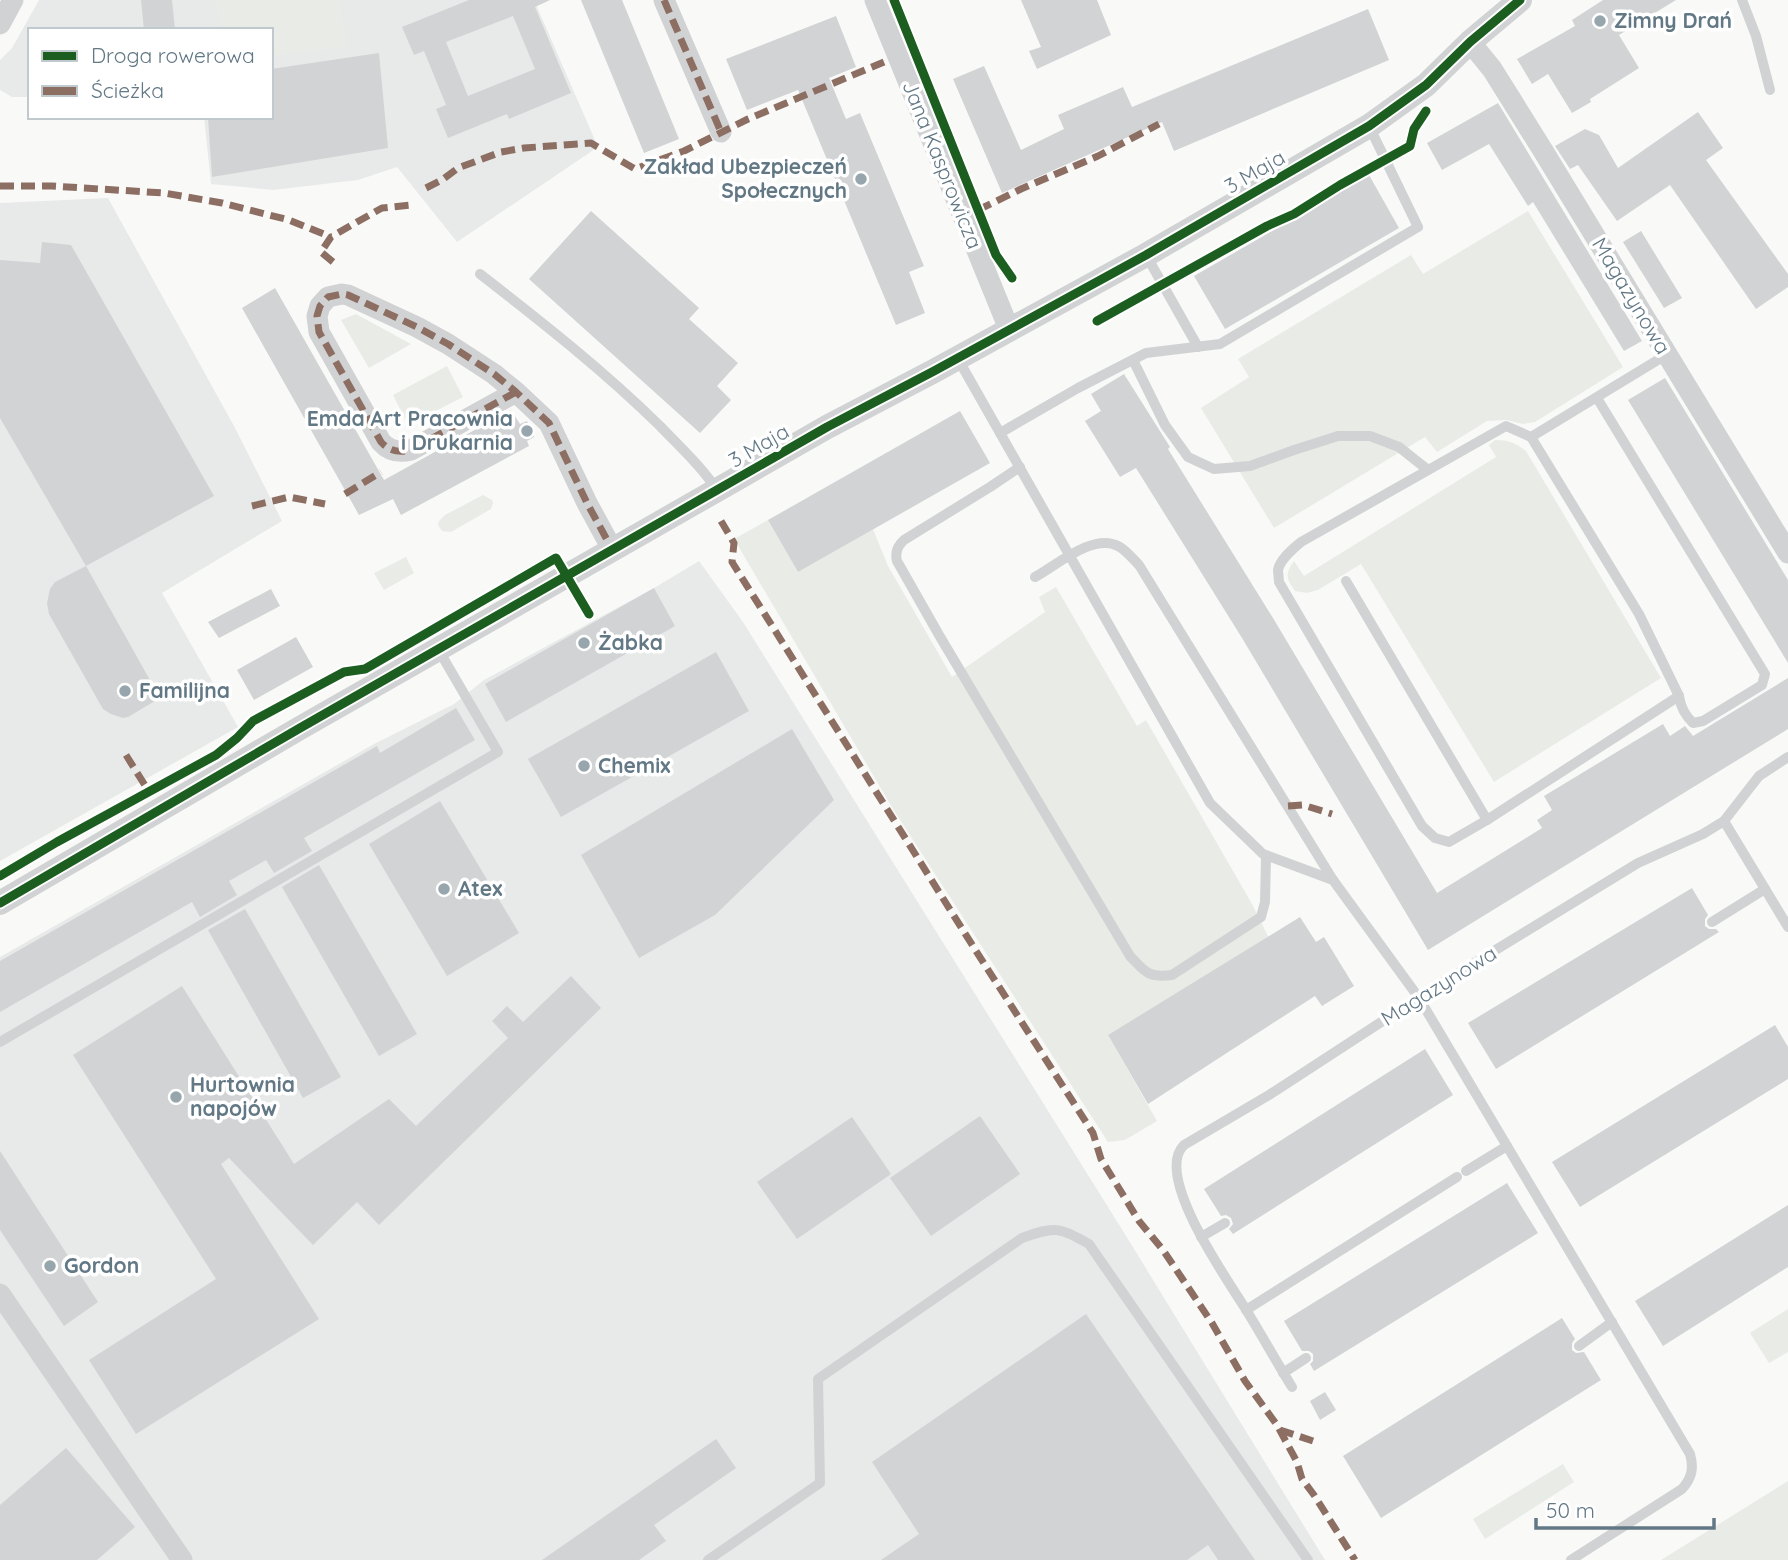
<svg xmlns="http://www.w3.org/2000/svg" width="1788" height="1560" viewBox="0 0 1788 1560" font-family="Quicksand,sans-serif">
	<rect width="100%" height="100%" fill="#f9f9f8"/>
	<g fill="#e8eaea">
		<polygon points="39,0 534,0 598,147 457,242 397,167 358,180 273,190 211,184 204,117 271,117 271,30 30,30 30,97 12,97 0,90 0,60 12,48"/>
		<polygon points="108,198 234,426 282,521 162,593 238,727 0,861 0,203"/>
		<polygon points="699,561 743,622 1123,1231 1325,1560 0,1560 0,957 374,744 454,704 484,680 654,588"/>
	</g>
	<g fill="#e9ece6">
		<polygon points="216,0 340,0 346,46 271,56 271,30 220,30"/>
		<polygon points="1528,211 1623,367 1535,422 1523,424 1506,420 1487,421 1437,452 1425,437 1274,528 1201,408 1249,377 1238,359 1411,255 1423,274"/>
		<polygon points="356,314 411,344 369,368 341,320"/>
		<polygon points="447,366 463,397 408,425 393,395"/>
		<path d="M1495 440C1509 440 1516 443 1526 451L1661 678 1494 782 1361 564 1318 590 1307 593 1295 591C1286 578 1285 574 1294 561L1304 576 1496 457 1489 445Z"/>
		<polygon points="483,495 492,500 493,503 491,509 451,532 442,531 438,525 439,521 445,515"/>
		<polygon points="768,520 798,572 873,529 888,566 952,677 1045,612 1039,597 1056,587 1137,726 1146,720 1252,904 1269,938 1108,1035 1157,1121 1125,1140 1108,1142 893,809 734,539"/>
		<polygon points="406,557 414,573 384,590 374,573"/>
		<polygon points="1788,1309 1788,1352 1769,1363 1750,1333"/>
		<polygon points="1563,1464 1574,1482 1485,1539 1473,1519"/>
		<polygon points="1788,1481 1788,1560 1661,1560"/>
	</g>
	<g fill="#d1d3d4" fill-rule="evenodd">
		<polygon points="141,0 172,0 175,30 144,30"/>
		<path d="M469 0H550L535 7 571 93 509 119 507 114 448 138 436 109 446 105 424 51 414 55 402 27ZM513 16 535 69 468 96 446 42Z"/>
		<polygon points="581,0 622,0 679,139 644,153"/>
		<polygon points="1021,0 1097,0 1111,35 1037,69 1029,51 1041,47"/>
		<polygon points="1603,0 1676,0 1619,35 1639,68 1590,99 1591,102 1572,113 1548,74 1532,84 1517,59 1575,26 1572,20"/>
		<polygon points="1368,9 1389,60 1174,151 1162,122 1002,193 953,79 984,66 1021,150 1064,129 1058,115 1123,87 1132,107"/>
		<polygon points="836,16 856,67 829,78 846,119 860,113 924,266 909,272 925,313 896,325 798,90 747,110 726,59"/>
		<polygon points="379,53 388,148 212,177 208,117 271,117 271,69"/>
		<polygon points="1498,103 1642,341 1624,351 1533,202 1528,206 1489,144 1442,170 1427,143"/>
		<polygon points="1698,112 1723,148 1706,160 1788,274 1788,287 1756,309 1670,185 1617,221 1578,165 1570,169 1555,146 1585,129 1599,135 1618,168"/>
		<polygon points="1369,175 1399,228 1225,329 1194,276"/>
		<polygon points="591,211 699,308 689,319 738,363 717,386 731,400 700,433 529,279"/>
		<polygon points="1641,231 1682,298 1664,308 1623,242"/>
		<polygon points="42,242 71,245 214,496 86,566 0,418 0,260 40,263"/>
		<polygon points="275,288 384,480 511,410 520,424 527,421 534,437 527,441 529,446 401,515 393,499 359,515 242,308"/>
		<polygon points="1124,374 1170,447 1168,449 1273,618 1437,893 1542,828 1537,820 1552,810 1544,796 1663,724 1670,736 1685,726 1693,736 1788,678 1788,729 1428,950 1242,638 1136,468 1120,477 1085,421 1101,411 1091,394"/>
		<polygon points="1665,378 1788,580 1788,663 1628,400"/>
		<polygon points="960,411 990,463 798,572 768,520"/>
		<polygon points="86,566 160,698 128,717 123,718 111,714 103,709 49,614 47,603 50,589 55,582"/>
		<polygon points="654,588 675,626 506,722 485,684"/>
		<polygon points="271,589 280,606 219,638 208,622"/>
		<polygon points="296,637 313,667 254,700 237,670"/>
		<polygon points="716,652 749,711 561,817 528,759"/>
		<polygon points="456,708 475,740 304,838 312,851 274,873 266,860 229,881 237,895 200,917 192,902 0,1012 0,961 377,746 380,753"/>
		<polygon points="792,729 834,800 715,915 639,958 581,855"/>
		<polygon points="440,801 519,933 447,976 369,844"/>
		<polygon points="319,865 417,1034 379,1056 282,887"/>
		<polygon points="1692,888 1708,915 1705,919 1705,926 1709,929 1716,929 1719,932 1496,1069 1468,1023"/>
		<polygon points="245,909 341,1077 303,1098 208,930"/>
		<polygon points="1300,917 1316,942 1324,937 1354,986 1322,1006 1315,996 1148,1104 1108,1035"/>
		<polygon points="571,976 601,1008 379,1225 357,1202 313,1245 229,1158 221,1164 319,1319 136,1434 89,1360 216,1279 73,1055 182,986 294,1164 389,1099 416,1126 508,1038 492,1021 507,1006 523,1022"/>
		<polygon points="1775,1025 1788,1047 1788,1079 1580,1207 1552,1162"/>
		<polygon points="1425,1049 1453,1095 1233,1234 1229,1229 1233,1224 1231,1218 1226,1215 1221,1216 1204,1189"/>
		<polygon points="980,1116 1020,1174 931,1236 890,1178"/>
		<polygon points="852,1117 891,1174 797,1239 757,1182"/>
		<polygon points="0,1151 98,1302 64,1326 0,1230"/>
		<polygon points="1507,1183 1538,1233 1314,1371 1310,1364 1313,1361 1313,1354 1309,1351 1302,1351 1284,1321"/>
		<polygon points="1788,1205 1788,1267 1663,1346 1635,1301"/>
		<polygon points="1086,1314 1255,1560 1218,1560 1208,1545 1187,1560 881,1560 919,1534 872,1462"/>
		<polygon points="1562,1318 1575,1339 1572,1343 1572,1350 1576,1353 1584,1352 1601,1380 1381,1518 1343,1456"/>
		<polygon points="1325,1392 1336,1410 1320,1420 1310,1401"/>
		<polygon points="716,1439 736,1468 654,1525 666,1541 639,1560 542,1560"/>
		<polygon points="66,1448 135,1527 97,1560 0,1560 0,1505"/>
	</g>
	<g fill="none" stroke-linecap="round" stroke-linejoin="round">
		<g stroke="#d1d2d3" stroke-width="10">
			<polyline points="1742,0 1756,36 1770,90"/>
			<polyline points="1146,255 1198,347"/>
			<path d="M480 274C542 322 604 371 660 426 680 447 701 466 717 490"/>
			<path d="M958 359 1210 803 1263 854 1333 880 1419 998 1690 1454C1694 1468 1692 1478 1682 1489L1571 1560"/>
			<polyline points="1133,360 1165,425 1188,457 1214,469 1250,466 1294,450 1338,436 1370,436 1399,447 1428,470"/>
			<polyline points="1000,433 1078,388 1146,353 1220,344 1418,227 1369,126"/>
			<polyline points="1531,437 1666,355"/>
			<path d="M1020 467 990 487 904 540C897 546 895 553 897 561L939 635 1130 956C1145 972 1148 978 1172 975L1261 917 1265 902 1266 856"/>
			<path d="M1035 577C1057 565 1093 533 1118 546 1126 550 1133 559 1139 565L1333 880"/>
			<polyline points="1346,581 1487,820 1679,696"/>
			<path d="M1487 820 1449 842 1435 838 1422 826 1279 582C1279 581 1278 571 1278 570 1280 559 1293 549 1301 542L1506 426 1531 437 1639 614 1679 696C1681 708 1685 715 1693 723L1703 721 1762 685 1765 674 1597 398"/>
			<polyline points="1724,821 1788,927"/>
			<polyline points="1712,922 1765,889"/>
			<polyline points="0,1042 498,752 438,649"/>
			<polyline points="1466,1171 1507,1146"/>
			<polyline points="1201,1237 1225,1223"/>
			<polyline points="1246,1310 1457,1177"/>
			<polyline points="1579,1346 1612,1322"/>
			<polyline points="1283,1373 1306,1358"/>
			<path d="M1292 1387C1276 1361 1261 1334 1245 1308 1227 1279 1153 1175 1184 1145L1269 1095 1435 987 1638 863 1703 834 1724 821 1759 776 1788 757"/>
			<path d="M708 1560 820 1483 818 1379 1022 1238C1055 1226 1059 1227 1089 1244L1308 1560"/>
		</g>
		<g stroke="#d1d2d3" stroke-width="21">
			<polyline points="664,0 721,132"/>
			<polyline points="875,0 1009,329"/>
			<polyline points="0,24 13,0"/>
			<polyline points="1470,42 1492,69 1542,149 1788,553"/>
			<path d="M516 392 411 450C399 453 389 451 381 442L319 332 317 316 320 306 328 297 342 294 348 295 417 327 448 344 494 374 516 392 549 423 587 503 612 549"/>
			<polyline points="0,1294 182,1560"/>
		</g>
		<polyline stroke="#d1d2d3" stroke-width="24" points="0,903 300,728 717,490 827,427 934,371 1146,255 1369,126 1426,85 1470,42 1520,0"/>
		<g stroke="#8d6e63" stroke-width="7" stroke-dasharray="14 7" stroke-linecap="butt">
			<polyline points="664,0 721,132"/>
			<polyline points="0,186 52,186 164,193 222,203 289,220 331,237"/>
			<polyline points="426,188 442,180 458,168 501,152 524,148 591,143 635,169 684,151 748,119 884,62"/>
			<polyline points="978,210 1021,189 1098,156 1159,124"/>
			<polyline points="333,262 321,252 331,237 357,222 382,208 411,205"/>
			<path d="M516 392 411 450C399 453 389 451 381 442L319 332 317 316 320 306 328 297 342 294 348 295 417 327 448 344 494 374 516 392 549 423 587 503 612 549"/>
			<polyline points="345,494 381,472"/>
			<polyline points="252,506 289,497 325,504"/>
			<polyline points="721,521 734,543 732,562 976,951 1093,1133 1101,1159 1139,1221 1163,1250 1212,1323 1245,1381 1277,1425 1297,1462 1302,1479 1314,1495 1355,1560"/>
			<polyline points="126,755 146,787"/>
			<polyline points="1288,806 1303,805 1332,814"/>
			<polyline points="1280,1430 1313,1441"/>
		</g>
		<defs>
			<g id="cycleway">
				<polyline points="894,0 996,255 1012,278"/>
				<polyline points="1097,321 1267,226 1294,214 1340,185 1410,146 1414,129 1426,111"/>
				<polyline points="0,876 57,842 216,755 237,738 253,721 344,672 365,669 556,558 589,614"/>
				<polyline points="0,903 300,728 717,490 827,427 934,371 1146,255 1369,126 1426,85 1470,42 1520,0"/>
			</g>
		</defs>
		<use href="#cycleway" stroke="#fff" stroke-width="13"/>
		<use href="#cycleway" stroke="#1b5e20" stroke-width="9"/>
	</g>
	<g fill="#97a5ad" stroke="#fff" stroke-width="2.5">
		<circle cx="1600" cy="21" r="7"/>
		<circle cx="861" cy="179" r="7"/>
		<circle cx="527" cy="431" r="7"/>
		<circle cx="584" cy="643" r="7"/>
		<circle cx="125" cy="691" r="7"/>
		<circle cx="584" cy="766" r="7"/>
		<circle cx="444" cy="889" r="7"/>
		<circle cx="176" cy="1097" r="7"/>
		<circle cx="50" cy="1266" r="7"/>
	</g>
	<g text-anchor="middle" stroke-width="7" stroke-linejoin="round" paint-order="stroke">
		<g font-size="21" font-weight="bold" fill="#627885" stroke="#fff" text-anchor="start">
			<text x="1614" y="28">Zimny Drań</text>
			<text x="847" y="174" text-anchor="end">Zakład Ubezpieczeń<tspan x="847" dy="24">Społecznych</tspan></text>
			<text x="513" y="426" text-anchor="end">Emda Art Pracownia<tspan x="513" dy="24">i Drukarnia</tspan></text>
			<text x="598" y="650">Żabka</text>
			<text x="139" y="698">Familijna</text>
			<text x="598" y="773">Chemix</text>
			<text x="458" y="896">Atex</text>
			<text x="190" y="1092">Hurtownia<tspan x="190" dy="24">napojów</tspan></text>
			<text x="64" y="1273">Gordon</text>
		</g>
		<g font-size="21" fill="#627885" stroke="#fff">
			<text transform="translate(942 165) rotate(68)" y="7">Jana Kasprowicza</text>
			<text transform="translate(1255 172) rotate(-30)" y="7">3 Maja</text>
			<text transform="translate(1631 296) rotate(59)" y="7">Magazynowa</text>
			<text transform="translate(759 446) rotate(-30)" y="7">3 Maja</text>
			<text transform="translate(1439 986) rotate(-32)" y="7">Magazynowa</text>
		</g>
	</g>
	<rect x="28" y="28" width="245" height="91" fill="#ffffff" stroke="#c0c9ce" stroke-width="2"/>
	<rect x="42" y="51" width="35" height="10" fill="#1b5e20" stroke="#c0c9ce" stroke-width="2"/>
	<text x="91" y="63" font-size="21" fill="#627885">Droga rowerowa</text>
	<rect x="42" y="86" width="35" height="10" fill="#8d6e63" stroke="#c0c9ce" stroke-width="2"/>
	<text x="91" y="98" font-size="21" fill="#627885">Ścieżka</text>
	<path d="M1536 1518v10h178v-10" fill="none" stroke="#627885" stroke-width="3.5"/>
	<text x="1546" y="1518" font-size="21" fill="#627885" stroke="#ffffff" stroke-width="5" paint-order="stroke">50 m</text>
</svg>
